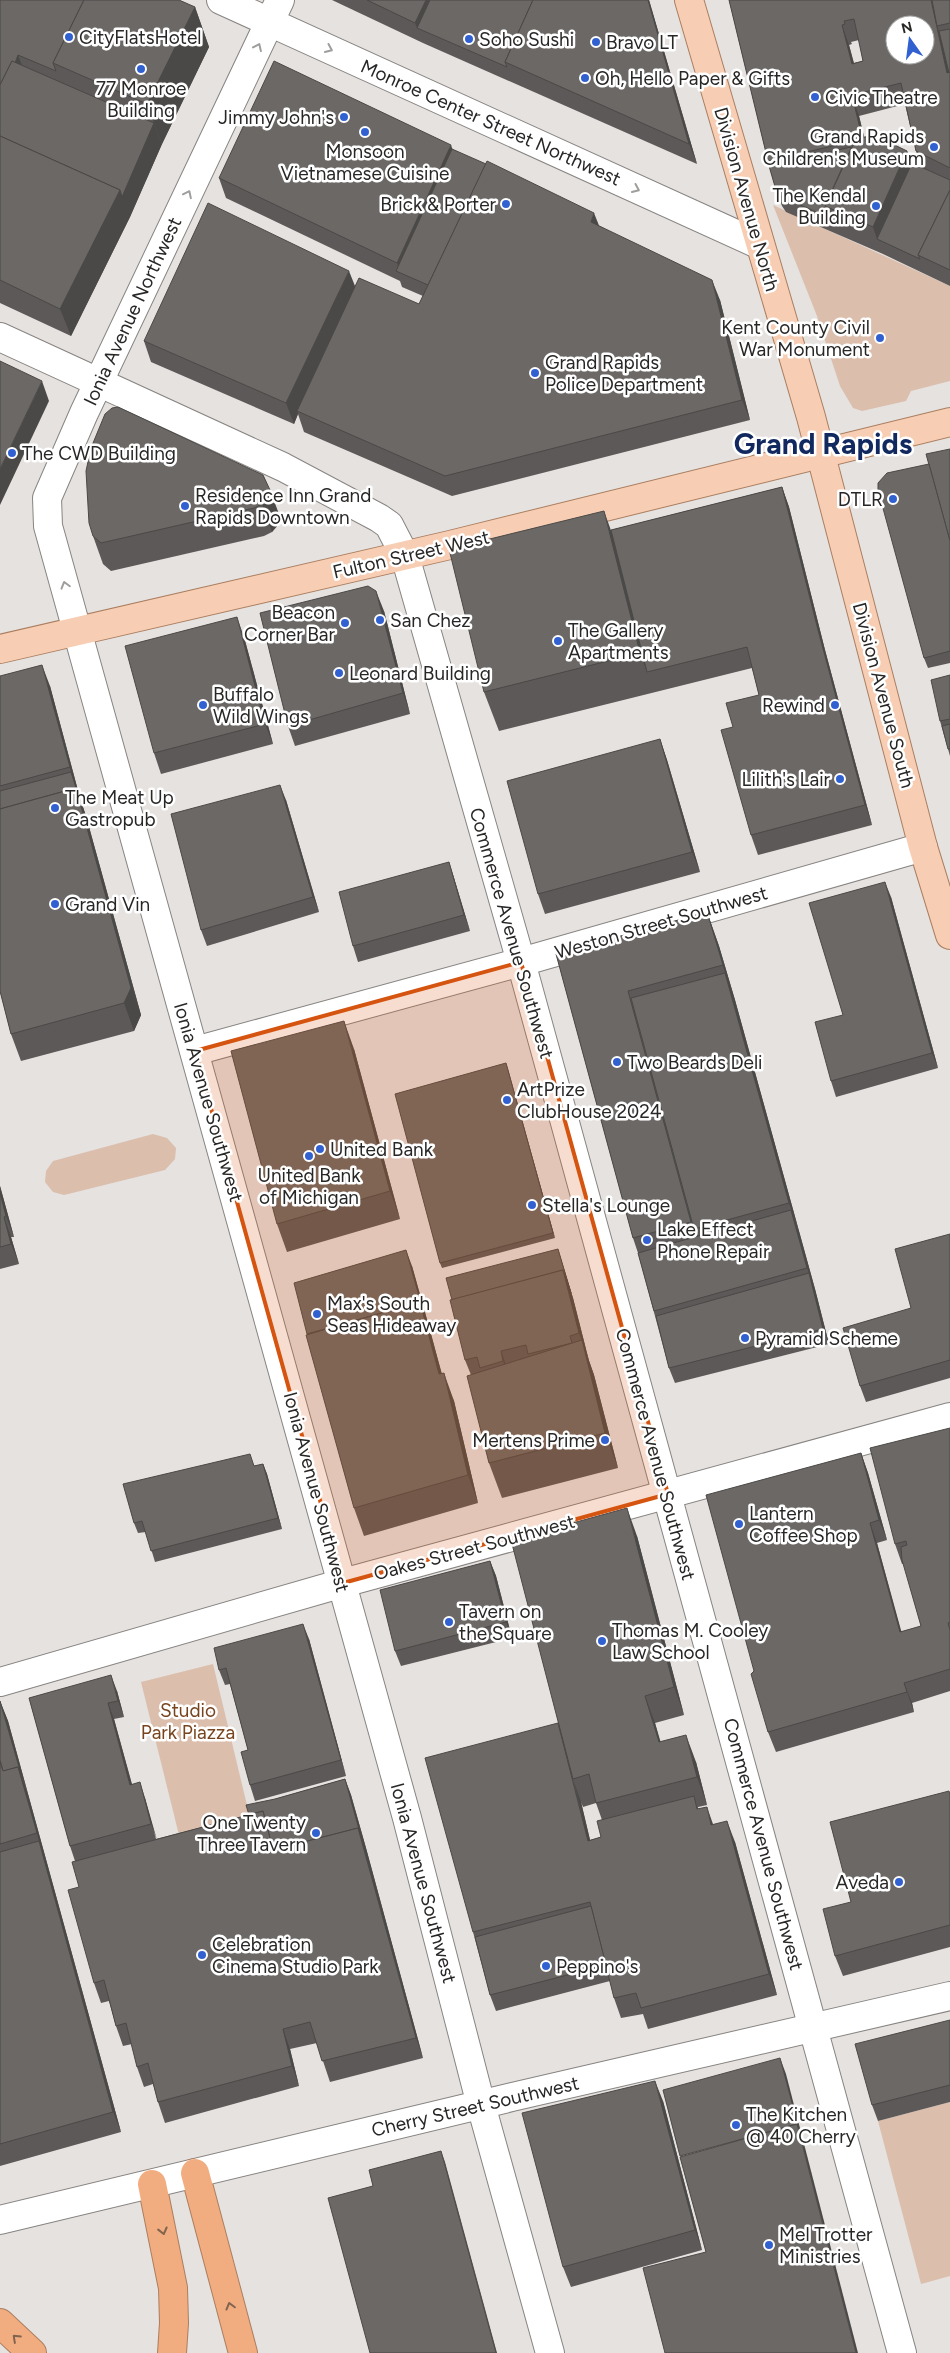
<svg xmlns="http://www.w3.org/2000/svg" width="950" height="2353" viewBox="0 0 950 2353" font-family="Figtree,sans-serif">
	<rect width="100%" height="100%" fill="#e5e2e0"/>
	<g fill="#dbbeac">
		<polygon points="773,205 950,286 950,381 911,391 906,401 862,411 853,408 840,386 817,316"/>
		<polygon points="153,1134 167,1138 176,1148 175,1159 165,1170 64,1195 53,1192 45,1182 46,1171 53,1161"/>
		<polygon points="213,1664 252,1826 181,1843 141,1682"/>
		<polygon points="950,2102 950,2276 921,2284 878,2121"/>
	</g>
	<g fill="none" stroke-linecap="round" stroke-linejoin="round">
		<defs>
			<g id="street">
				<polyline points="221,0 760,245"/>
				<polyline points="0,337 283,467 379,518 389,525 405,556"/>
				<polyline points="195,1051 521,962 923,847"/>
			</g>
			<g id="secondary">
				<polyline points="280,0 84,413 47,498 48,526 407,1818 481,2105 550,2353"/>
				<polyline points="405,556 521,962 902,2353"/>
				<polyline points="0,1682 343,1583 950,1417"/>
				<polyline points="0,2220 512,2097 950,1996"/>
			</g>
			<g id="primary">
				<polyline points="689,0 811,417 923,847 950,935"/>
				<polyline points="0,649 450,545 950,422"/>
			</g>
			<g id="highway">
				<polyline points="195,2173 243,2353"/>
				<polyline points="152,2184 173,2288 174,2323 172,2353"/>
				<polyline points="0,2323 32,2353"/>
			</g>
		</defs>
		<use href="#street" stroke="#878482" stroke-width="30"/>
		<use href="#secondary" stroke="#878482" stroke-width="30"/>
		<use href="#primary" stroke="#ab7e60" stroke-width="30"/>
		<use href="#highway" stroke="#ab7e60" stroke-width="30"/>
		<use href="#street" stroke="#fff" stroke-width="28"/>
		<use href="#secondary" stroke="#fff" stroke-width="28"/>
		<use href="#primary" stroke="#f7ceb3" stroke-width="28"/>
		<use href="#highway" stroke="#f1ad80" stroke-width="28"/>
	</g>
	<g fill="#5c5958" fill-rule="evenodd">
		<polygon points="0,0 195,7 209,47 162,144 130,217 71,336 0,303"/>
		<polygon points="332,0 649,0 697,164 423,43"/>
		<path d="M729 0H950V286L883 254 786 212 782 206 776 190 768 161ZM859 40 863 61 854 63 849 45 852 44 851 42ZM905 104 916 151 922 167 912 163 907 151 864 137 859 116Z"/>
		<polygon points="452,149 599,226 720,300 750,420 452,496 304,432 298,414 294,424 151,362 144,341 355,287 419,304 423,296 402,287 400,281 226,198 219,178"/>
		<polygon points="950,449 950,663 928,668 924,658 929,464"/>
		<polygon points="263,475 280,517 278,525 272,532 264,536 111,571 103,564 93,536"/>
		<polygon points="782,487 789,507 825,650 872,825 758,855 751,835 733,727 759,695 752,668 499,731 484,692 611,530"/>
		<polygon points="384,611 410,714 295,746 288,726"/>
		<polygon points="244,637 273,744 161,774 154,753"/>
		<polygon points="950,675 950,756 940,721"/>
		<polygon points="0,676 50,686 80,798 86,816 141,1015 134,1031 21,1061 11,1034 0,991"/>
		<polygon points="660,739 667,760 700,872 545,914 538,894"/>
		<polygon points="286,800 319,912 207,946 201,930"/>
		<polygon points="449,862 454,878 470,931 358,962 353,946"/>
		<polygon points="891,897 938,1068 836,1097 831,1081 843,1015"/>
		<polygon points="707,912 719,946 735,1000 815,1289 829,1344 675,1383 669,1368 638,1253 633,1238 556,954"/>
		<polygon points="354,1049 400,1219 287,1252 277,1224"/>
		<polygon points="506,1063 555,1238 442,1268 440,1263"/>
		<polygon points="0,1186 14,1237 11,1237 19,1264 0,1269"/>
		<polygon points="950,1234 950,1378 866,1402 860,1386 911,1308"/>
		<polygon points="558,1249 573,1298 589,1361 594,1375 618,1468 502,1498 489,1463 471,1375 465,1360"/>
		<polygon points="412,1266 442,1374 454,1401 478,1503 364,1536 354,1508 307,1334"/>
		<polygon points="950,1428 950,1691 912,1703 914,1712 776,1752 768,1732 754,1671 861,1453 868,1473 887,1540 877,1543 901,1632 921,1626 904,1564 902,1564 895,1544"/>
		<polygon points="263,1464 267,1474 282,1529 155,1562 146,1532 138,1533 134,1523 254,1466"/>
		<path d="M637 1536 684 1715 655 1723 660 1742 696 1762 707 1805 698 1807V1809L713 1825 735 1842 777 1995 648 2029 643 2014 621 2018 614 1998 610 1981 496 2011 490 1995 473 1932 558 1723ZM581 1802 583 1807 596 1803 602 1820 601 1837 590 1840Z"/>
		<polygon points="490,1561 496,1576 512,1638 401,1666 395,1651"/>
		<polygon points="309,1639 346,1776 255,1801 250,1785 248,1750 230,1684 225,1685 219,1670"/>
		<polygon points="117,1691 124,1717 114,1719 132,1784 145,1798 156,1839 249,1815 275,1799 345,1779 351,1795 366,1848 423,2058 330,2082 317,2043 290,2049 299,2086 165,2123 158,2102 153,2084 144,2087 137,2067 132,2044 123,2046 116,2026 109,2001 101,2003 94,1983 75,1861 70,1846 29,1698"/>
		<polygon points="0,1701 8,1721 121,2132 0,2166"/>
		<polygon points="950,1794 950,1947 843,1976 835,1956 851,1902"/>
		<polygon points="950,2020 950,2102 878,2121 872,2105"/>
		<polygon points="663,2101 702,2250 571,2287 563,2267"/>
	</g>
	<g fill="#4b4947">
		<polygon points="426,0 444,0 417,28 415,23"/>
		<polygon points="648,0 649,0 697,164 689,144"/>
		<polygon points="931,0 937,26 943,42 950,72 947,73"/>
		<polygon points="195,7 209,47 162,144 147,104"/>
		<polygon points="842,25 849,45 859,84 852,64"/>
		<polygon points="18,55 24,71 3,86"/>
		<polygon points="852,95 859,116 870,160 863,140"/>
		<polygon points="154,123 162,144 130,217 71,336 60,309 120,190"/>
		<polygon points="451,145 458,165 400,273 397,263"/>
		<polygon points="907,151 917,179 877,239 873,227"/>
		<polygon points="594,213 602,233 591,222"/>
		<polygon points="349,271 357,291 297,411 298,414 294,424 286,403"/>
		<polygon points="712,280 720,300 750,420 742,400"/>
		<polygon points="42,381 49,401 0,505 0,469"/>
		<polygon points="782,487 789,507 825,650 872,825 865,805 818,630"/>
		<polygon points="270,490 280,517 278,525 272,532 262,504"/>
		<polygon points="604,511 618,550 647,672 640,653"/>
		<polygon points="376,591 384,611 410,714 403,693"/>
		<polygon points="237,617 244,637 273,744 265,724"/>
		<polygon points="42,665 50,686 80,798 86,816 141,1015 134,1031 124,1003 71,772"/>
		<polygon points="660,739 667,760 700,872 692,852"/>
		<polygon points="280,785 286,800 319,912 313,897"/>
		<polygon points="449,862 454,878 470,931 464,915"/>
		<polygon points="885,882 891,897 938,1068 932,1053"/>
		<polygon points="707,912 719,946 735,1000 799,1231 789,1203 725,973"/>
		<polygon points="344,1021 354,1049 400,1219 390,1191"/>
		<polygon points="506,1063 508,1069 555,1238 553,1233"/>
		<polygon points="0,1186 14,1237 6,1216 0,1193"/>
		<polygon points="791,1210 799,1231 815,1289 807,1268"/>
		<polygon points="4,1217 11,1237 19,1264 11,1244"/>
		<polygon points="558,1249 573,1298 589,1361 579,1333 563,1270"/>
		<polygon points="406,1250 412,1266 430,1330 449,1402 439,1374"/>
		<polygon points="809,1273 815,1289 829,1344 823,1329"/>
		<polygon points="582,1340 594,1375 618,1468 605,1433"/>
		<polygon points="501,1351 511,1379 513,1389 503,1361"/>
		<polygon points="444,1373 454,1401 478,1503 468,1475"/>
		<polygon points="861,1453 868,1473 887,1540 879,1520"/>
		<polygon points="263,1464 267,1474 282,1529 278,1518"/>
		<polygon points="627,1508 637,1536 684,1715 674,1687"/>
		<polygon points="870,1523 877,1543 907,1652 900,1632"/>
		<polygon points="490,1561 496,1576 512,1638 506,1622"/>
		<polygon points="303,1624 309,1639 346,1776 341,1760"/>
		<polygon points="111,1675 117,1691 124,1717 118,1701"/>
		<polygon points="904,1683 912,1703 914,1712 907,1692"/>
		<polygon points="645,1696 655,1723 669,1770 659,1742"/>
		<polygon points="0,1701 8,1721 28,1794 21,1774"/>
		<polygon points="108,1703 114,1719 136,1800 130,1785"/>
		<polygon points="686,1735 696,1762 707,1805 697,1777"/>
		<polygon points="18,1767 28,1794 121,2132 113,2112 39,1841"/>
		<polygon points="345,1779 351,1795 366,1848 423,2058 416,2038"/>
		<polygon points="140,1782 145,1798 157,1840 151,1824"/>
		<polygon points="574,1782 581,1802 595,1861 588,1841"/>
		<polygon points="707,1807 714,1827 711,1825"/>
		<polygon points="727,1821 735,1842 777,1995 769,1974"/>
		<polygon points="283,2029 290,2049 299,2086 292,2066"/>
		<polygon points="780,2058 786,2074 858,2353 856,2353"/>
		<polygon points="655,2081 663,2101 702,2250 695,2230"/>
		<polygon points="441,2151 445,2162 497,2353 496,2353"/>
	</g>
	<g fill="#6b6866" stroke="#4b4947" fill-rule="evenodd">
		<polygon points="0,0 84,0 53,63 56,71 18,55 15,63 12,61 0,85"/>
		<polygon points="84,0 179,0 195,7 147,104 53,63"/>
		<polygon points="367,0 426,0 415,23"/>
		<polygon points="430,0 533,0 505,62 507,67 417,28"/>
		<polygon points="533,0 648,0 689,144 505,62"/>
		<path d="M729 0H931L947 73 950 72V168L916 151 901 83 852 95 862 137 856 139 854 141 768 161ZM854 19 863 61 852 64 842 25 845 24 844 21ZM895 25H925V55H895Z"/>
		<polygon points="932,0 950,0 950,23 937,26"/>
		<polygon points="950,29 950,72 949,73 939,31"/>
		<polygon points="12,61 154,123 122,197 120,190 0,136 0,85"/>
		<polygon points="274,61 451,145 397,263 219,178"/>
		<polygon points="874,135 907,151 873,227 825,206 856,139"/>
		<polygon points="0,136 120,190 60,309 0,280"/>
		<polygon points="851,147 851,148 825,206 830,218 780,196 776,190 769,166"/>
		<polygon points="452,149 486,164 428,285 396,271"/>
		<polygon points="487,161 594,213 591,222 712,280 742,400 445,476 297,411 359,278 419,304"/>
		<polygon points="912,163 950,180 950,190 918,255 920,259 877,239"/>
		<polygon points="950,190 950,270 918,255"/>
		<polygon points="208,203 349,271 286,403 144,341"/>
		<polygon points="0,361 42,381 0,469"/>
		<polygon points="118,407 263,475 270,490 268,497 262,504 254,508 101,543 93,536 89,523 86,471 91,448 105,414 112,408"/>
		<polygon points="950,449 950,541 926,454"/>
		<polygon points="929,464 950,541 950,651 924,658 878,490 878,483 887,473"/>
		<polygon points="782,487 818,630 865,805 751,835 721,730 733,727 726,703 759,695 747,647 647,672 611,530"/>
		<polygon points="604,511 640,653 484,692 449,549"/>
		<polygon points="368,586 376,591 403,693 288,726 260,613"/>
		<polygon points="237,617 265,724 154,753 125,646"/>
		<polygon points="42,665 70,767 0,786 0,676"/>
		<polygon points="950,675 950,719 940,721 931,680"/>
		<polygon points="950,724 950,749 948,749 942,726"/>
		<polygon points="660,739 692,852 538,894 507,781"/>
		<polygon points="71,772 76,788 0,809 0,791"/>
		<polygon points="280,785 313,897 201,930 171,814"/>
		<polygon points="76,788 131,988 124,1003 11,1034 0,991 0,809"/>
		<polygon points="449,862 464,915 353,946 339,892"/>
		<polygon points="885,882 932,1053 831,1081 815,1022 843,1015 809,903"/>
		<polygon points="707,912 723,965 628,991 691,1222 633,1238 556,954"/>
		<polygon points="725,973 789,1203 694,1229 631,998"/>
		<polygon points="344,1021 390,1191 277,1224 231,1051"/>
		<polygon points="506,1063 553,1233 440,1263 395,1094"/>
		<polygon points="0,1193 6,1216 4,1217 11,1244 0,1247"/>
		<polygon points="791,1210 807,1268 654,1311 638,1253"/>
		<polygon points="950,1234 950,1360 860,1386 843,1328 911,1308 895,1249"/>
		<polygon points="558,1249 571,1293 563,1270 452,1300 446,1278"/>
		<polygon points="406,1250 424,1314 420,1302 307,1334 294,1283"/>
		<polygon points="563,1270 579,1333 570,1336 572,1343 528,1354 526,1345 501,1351 503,1361 480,1368 477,1357 465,1360 450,1300"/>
		<polygon points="809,1273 823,1329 669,1368 656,1316"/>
		<polygon points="420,1302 439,1374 444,1373 468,1475 354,1508 306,1335"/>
		<polygon points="582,1340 605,1433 489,1463 467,1376"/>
		<polygon points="950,1428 950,1622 948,1623 950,1630 950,1669 904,1683 907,1692 768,1732 751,1674 754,1671 706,1495 861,1453 879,1520 870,1523 900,1632 921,1626 902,1560 901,1547 907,1545 906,1541 895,1544 870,1448"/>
		<polygon points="250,1454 254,1466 263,1464 278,1518 151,1551 142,1521 134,1523 123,1484"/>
		<polygon points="627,1508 674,1687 645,1696 659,1742 686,1735 697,1777 596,1803 589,1774 573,1779 511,1540"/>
		<polygon points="490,1561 506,1622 395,1651 380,1590"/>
		<polygon points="303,1624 341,1760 250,1785 241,1752 248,1750 226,1668 219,1670 214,1648"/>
		<polygon points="111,1675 118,1701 108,1703 130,1785 140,1782 151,1824 70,1846 29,1698"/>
		<polygon points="0,1701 21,1774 18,1767 3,1771 0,1760"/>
		<polygon points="558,1723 588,1841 601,1837 597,1821 694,1796 697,1809 707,1807 711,1825 727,1821 769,1974 641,2008 636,1993 614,1998 590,1902 473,1932 425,1758"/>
		<polygon points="0,1762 3,1771 18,1767 37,1833 0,1844"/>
		<polygon points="345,1779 360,1833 358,1828 273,1850 263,1811 249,1815 246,1805 275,1799"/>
		<polygon points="949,1791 950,1795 950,1925 835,1956 823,1909 851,1902 830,1822"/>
		<polygon points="263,1811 273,1850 358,1828 416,2038 322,2061 310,2022 283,2029 292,2066 158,2102 148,2063 137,2067 126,2023 116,2026 104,1980 94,1983 68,1890 79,1887 72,1862"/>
		<polygon points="39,1841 113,2112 0,2144 0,1852"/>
		<polygon points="591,1906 606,1965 490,1995 475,1937"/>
		<polygon points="950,2020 950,2085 872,2105 855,2044"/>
		<polygon points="780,2058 799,2129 797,2124 680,2156 663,2090"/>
		<polygon points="655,2081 695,2230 563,2267 522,2113"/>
		<polygon points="797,2124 856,2353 665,2353 643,2268 706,2252 680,2157"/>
		<polygon points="441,2151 496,2353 370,2353 328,2198 373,2186 369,2170"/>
	</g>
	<defs><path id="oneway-chevron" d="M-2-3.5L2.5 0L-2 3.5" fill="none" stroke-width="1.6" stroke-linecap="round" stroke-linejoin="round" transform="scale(1.25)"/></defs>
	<g stroke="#9e9e9d">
		<use href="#oneway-chevron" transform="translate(258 47) rotate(-65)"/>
		<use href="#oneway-chevron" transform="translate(329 49) rotate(24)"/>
		<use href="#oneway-chevron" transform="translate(636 189) rotate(24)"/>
		<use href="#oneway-chevron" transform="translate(188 194) rotate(-64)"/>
		<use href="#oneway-chevron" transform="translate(65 585) rotate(-106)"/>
	</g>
	<g stroke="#82634e">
		<use href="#oneway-chevron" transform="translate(163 2231) rotate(76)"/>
		<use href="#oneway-chevron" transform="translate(230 2306) rotate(-105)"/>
		<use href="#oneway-chevron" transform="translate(16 2338) rotate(-137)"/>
	</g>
	<path fill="#d5540f" fill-opacity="0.2" stroke="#d5540f" stroke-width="4" stroke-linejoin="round" d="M521 962 668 1494 343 1583 195 1051Z"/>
	<g fill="#3161d0" stroke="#fff" stroke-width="2">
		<circle cx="69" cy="37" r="5"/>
		<circle cx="469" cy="39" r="5"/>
		<circle cx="596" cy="42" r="5"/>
		<circle cx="141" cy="69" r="5"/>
		<circle cx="585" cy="78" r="5"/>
		<circle cx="815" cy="97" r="5"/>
		<circle cx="344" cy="117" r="5"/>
		<circle cx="365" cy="132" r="5"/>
		<circle cx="934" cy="147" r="5"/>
		<circle cx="506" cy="204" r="5"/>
		<circle cx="876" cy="206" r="5"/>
		<circle cx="880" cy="338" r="5"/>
		<circle cx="535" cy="373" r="5"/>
		<circle cx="12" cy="453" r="5"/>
		<circle cx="893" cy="499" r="5"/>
		<circle cx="185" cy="506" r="5"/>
		<circle cx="380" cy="620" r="5"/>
		<circle cx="345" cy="623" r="5"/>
		<circle cx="558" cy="641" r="5"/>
		<circle cx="339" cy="673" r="5"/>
		<circle cx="203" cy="705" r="5"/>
		<circle cx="835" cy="705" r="5"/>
		<circle cx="840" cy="779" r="5"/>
		<circle cx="55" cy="808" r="5"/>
		<circle cx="55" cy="904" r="5"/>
		<circle cx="617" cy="1062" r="5"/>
		<circle cx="507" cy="1100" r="5"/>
		<circle cx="320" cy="1149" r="5"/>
		<circle cx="309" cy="1156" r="5"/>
		<circle cx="532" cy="1205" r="5"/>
		<circle cx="647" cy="1240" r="5"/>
		<circle cx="317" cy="1314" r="5"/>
		<circle cx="745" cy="1338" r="5"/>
		<circle cx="605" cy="1440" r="5"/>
		<circle cx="739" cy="1524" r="5"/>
		<circle cx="449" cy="1622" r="5"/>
		<circle cx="602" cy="1641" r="5"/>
		<circle cx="316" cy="1833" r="5"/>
		<circle cx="899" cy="1882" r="5"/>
		<circle cx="202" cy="1955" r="5"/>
		<circle cx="546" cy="1966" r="5"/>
		<circle cx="736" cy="2125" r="5"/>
		<circle cx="769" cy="2245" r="5"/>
	</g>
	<g text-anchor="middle" stroke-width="5" stroke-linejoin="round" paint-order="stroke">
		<g font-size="19" fill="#282726" stroke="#fff" text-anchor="start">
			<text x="79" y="44">CityFlatsHotel</text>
			<text x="479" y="46">Soho Sushi</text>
			<text x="606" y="49">Bravo LT</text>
			<text x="595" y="85">Oh, Hello Paper &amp; Gifts</text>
			<text x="141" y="95" text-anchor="middle">77 Monroe<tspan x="141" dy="22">Building</tspan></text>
			<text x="825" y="104">Civic Theatre</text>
			<text x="334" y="124" text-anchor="end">Jimmy John's</text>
			<text x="924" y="143" text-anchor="end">Grand Rapids<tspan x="924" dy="22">Children's Museum</tspan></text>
			<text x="365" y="158" text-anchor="middle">Monsoon<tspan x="365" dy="22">Vietnamese Cuisine</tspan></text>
			<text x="866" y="202" text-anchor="end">The Kendal<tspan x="866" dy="22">Building</tspan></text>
			<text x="496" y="211" text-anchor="end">Brick &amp; Porter</text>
			<text x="870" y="334" text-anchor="end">Kent County Civil<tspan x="870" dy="22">War Monument</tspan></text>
			<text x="545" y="369">Grand Rapids<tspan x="545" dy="22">Police Department</tspan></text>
			<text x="22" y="460">The CWD Building</text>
			<text x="195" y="502">Residence Inn Grand<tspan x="195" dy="22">Rapids Downtown</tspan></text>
			<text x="883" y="506" text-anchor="end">DTLR</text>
			<text x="335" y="619" text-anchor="end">Beacon<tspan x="335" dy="22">Corner Bar</tspan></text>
			<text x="390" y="627">San Chez</text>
			<text x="568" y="637">The Gallery<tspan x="568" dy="22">Apartments</tspan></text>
			<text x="349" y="680">Leonard Building</text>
			<text x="213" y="701">Buffalo<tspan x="213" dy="22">Wild Wings</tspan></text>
			<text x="825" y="712" text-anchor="end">Rewind</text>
			<text x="830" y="786" text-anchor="end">Lilith's Lair</text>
			<text x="65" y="804">The Meat Up<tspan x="65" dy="22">Gastropub</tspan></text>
			<text x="65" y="911">Grand Vin</text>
			<text x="627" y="1069">Two Beards Deli</text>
			<text x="517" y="1096">ArtPrize<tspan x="517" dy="22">ClubHouse 2024</tspan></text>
			<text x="330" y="1156">United Bank</text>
			<text x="309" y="1182" text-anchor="middle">United Bank<tspan x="309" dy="22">of Michigan</tspan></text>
			<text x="542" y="1212">Stella's Lounge</text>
			<text x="657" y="1236">Lake Effect<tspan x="657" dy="22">Phone Repair</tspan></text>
			<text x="327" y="1310">Max's South<tspan x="327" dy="22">Seas Hideaway</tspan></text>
			<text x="755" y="1345">Pyramid Scheme</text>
			<text x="595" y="1447" text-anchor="end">Mertens Prime</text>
			<text x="749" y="1520">Lantern<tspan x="749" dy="22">Coffee Shop</tspan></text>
			<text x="459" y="1618">Tavern on<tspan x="459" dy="22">the Square</tspan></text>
			<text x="612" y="1637">Thomas M. Cooley<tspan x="612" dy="22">Law School</tspan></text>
			<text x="306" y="1829" text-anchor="end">One Twenty<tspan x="306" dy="22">Three Tavern</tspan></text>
			<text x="889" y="1889" text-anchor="end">Aveda</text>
			<text x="212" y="1951">Celebration<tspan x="212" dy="22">Cinema Studio Park</tspan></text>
			<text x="556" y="1973">Peppino's</text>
			<text x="746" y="2121">The Kitchen<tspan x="746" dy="22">@ 40 Cherry</tspan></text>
			<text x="779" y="2241">Mel Trotter<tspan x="779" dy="22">Ministries</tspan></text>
		</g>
		<g font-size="19" fill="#282726" stroke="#fff">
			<text transform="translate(491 122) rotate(24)" y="7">Monroe Center Street Northwest</text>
			<text transform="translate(747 199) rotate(74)" y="7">Division Avenue North</text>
			<text transform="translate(132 311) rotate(-65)" y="7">Ionia Avenue Northwest</text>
			<text transform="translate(411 554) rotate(-13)" y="7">Fulton Street West</text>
			<text transform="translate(884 695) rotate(75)" y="7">Division Avenue South</text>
			<text transform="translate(661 922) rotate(-16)" y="7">Weston Street Southwest</text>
			<text transform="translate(512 933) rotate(74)" y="7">Commerce Avenue Southwest</text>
			<text transform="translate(209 1102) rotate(74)" y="7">Ionia Avenue Southwest</text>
			<text transform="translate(656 1454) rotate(75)" y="7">Commerce Avenue Southwest</text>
			<text transform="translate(317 1492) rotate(75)" y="7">Ionia Avenue Southwest</text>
			<text transform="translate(474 1547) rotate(-15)" y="7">Oakes Street Southwest</text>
			<text transform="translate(764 1844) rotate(75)" y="7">Commerce Avenue Southwest</text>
			<text transform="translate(424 1883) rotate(75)" y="7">Ionia Avenue Southwest</text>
			<text transform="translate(475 2106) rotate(-13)" y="7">Cherry Street Southwest</text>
		</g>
		<g font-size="19" fill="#77441e" stroke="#fff">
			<text x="188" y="1717">Studio<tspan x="188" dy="22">Park Piazza</tspan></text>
		</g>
		<g font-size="29" font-weight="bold" fill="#11295e" stroke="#fff">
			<text x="823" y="454">Grand Rapids</text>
		</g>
	</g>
	<g transform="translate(910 40) rotate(346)"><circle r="24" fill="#ffffff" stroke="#a9a9a8"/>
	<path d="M0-4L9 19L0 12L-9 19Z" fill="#3161d0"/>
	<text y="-8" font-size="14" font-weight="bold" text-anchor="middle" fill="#282726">N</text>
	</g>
</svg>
